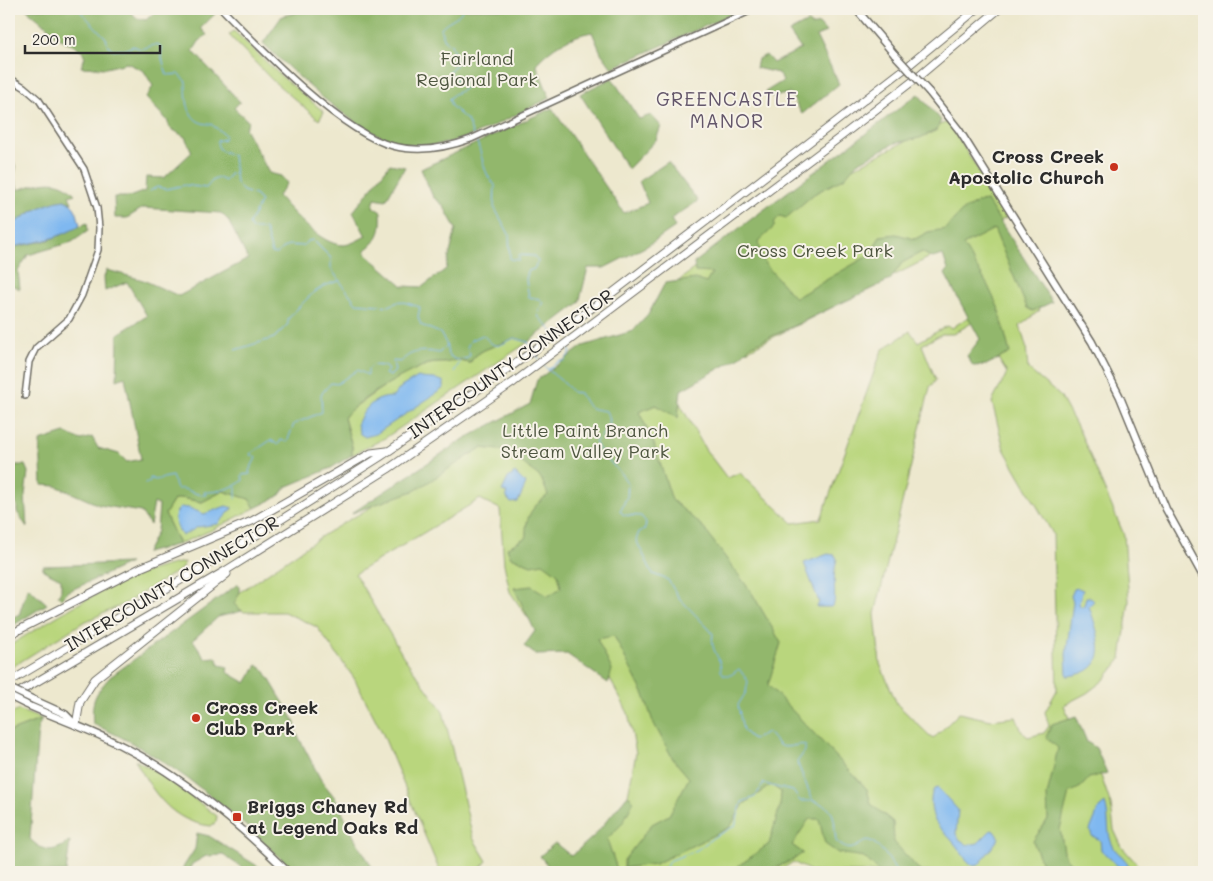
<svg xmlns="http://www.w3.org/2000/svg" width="1213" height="881" viewBox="0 0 1213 881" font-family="Mali,sans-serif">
	<rect width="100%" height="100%" fill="#f7f3e8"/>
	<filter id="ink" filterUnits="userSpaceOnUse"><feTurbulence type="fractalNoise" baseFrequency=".02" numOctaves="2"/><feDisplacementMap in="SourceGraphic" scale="10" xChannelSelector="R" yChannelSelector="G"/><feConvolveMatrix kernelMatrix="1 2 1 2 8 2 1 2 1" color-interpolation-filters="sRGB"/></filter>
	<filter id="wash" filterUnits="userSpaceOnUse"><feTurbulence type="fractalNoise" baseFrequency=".0096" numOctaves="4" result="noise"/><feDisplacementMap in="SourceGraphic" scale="20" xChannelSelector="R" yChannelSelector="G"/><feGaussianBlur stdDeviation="1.12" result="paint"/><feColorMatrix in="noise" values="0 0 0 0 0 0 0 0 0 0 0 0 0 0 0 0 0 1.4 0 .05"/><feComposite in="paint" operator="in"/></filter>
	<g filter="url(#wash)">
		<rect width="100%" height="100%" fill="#ede8ce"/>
		<g fill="#b9d67d" stroke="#728054" fill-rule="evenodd">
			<polygon points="234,31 280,75 324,112 319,120 271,79 229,35"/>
			<path d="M948 122 1008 217 996 223 1040 310 1020 326 1026 346 1028 369 1060 396 1080 432 1124 535 1129 601 1121 659 1104 680 1087 693 1064 705 1076 737 1097 764 1111 805 1114 830 1122 847 1144 872H813L793 862 778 872H559L596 837 628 795 636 753 628 713 611 681 528 618 510 592 504 564 500 509 480 499 355 574 403 656 443 711 473 838 487 861 477 872H440L382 732 354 678 317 627 284 612H244L233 604 240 592 325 534 510 426 662 314 654 302 731 237 827 181 936 126ZM944 250 968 317 952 328 947 326 918 342 910 331 882 350 821 519 793 523 740 473 727 478 705 449 672 389ZM975 321 1007 373 992 402 1004 449 1053 534 1057 690 1045 712 1049 726 1044 733 1028 737 1022 732 1016 717 990 720 959 713 933 739 897 704 880 664 875 614 930 387 936 380 922 345 942 334H953Z"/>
			<path d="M514 338 528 342 385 438 352 455V446L344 418 349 411C373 394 398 374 426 365 437 361 446 365 456 360L470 363C480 346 499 347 514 338Z"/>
			<polygon points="223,491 249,499 255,508 212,530 179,544 165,514 174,500 181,498 202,502"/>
			<path d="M185 562 181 569 124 604 82 623 9 669V646C60 614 126 571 185 562Z"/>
			<polygon points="18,710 42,719 9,732 9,716"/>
			<path d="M135 760 161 774 217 816 216 822 211 826C171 822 153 792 135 760Z"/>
		</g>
		<g fill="#92b76c" stroke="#5e714c">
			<path d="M26 9H128L137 18 146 20 158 9H210L215 14 201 28 207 35 200 40 193 51 240 102 234 108 249 122 245 128 269 173 281 176 287 183 278 196C292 212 321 245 343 245 350 245 360 239 366 236L353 212 390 164 405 167 386 200 375 198 373 207 381 212C382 231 380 238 365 250L367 255 403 286 422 287 446 269 456 229 443 205 433 197 421 169 552 108 624 213 648 203 639 181 668 162 698 201 671 219 675 227 647 246 604 268H588L579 303 528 342 514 338C499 347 480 346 470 363L456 360C446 365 437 361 426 365 406 372 355 401 344 418L352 446V455L331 468 286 487 279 496 255 508 249 499 223 491 202 502 181 498 174 500 165 514 179 544 146 553 157 531 159 505 154 503 150 525 141 512 99 505 56 486 42 485 40 441 65 433 81 440 92 437 98 448 119 454 127 462 141 459 125 377 117 380 118 334 147 316 127 282 105 291 104 277 107 270 143 280 179 296 248 259 228 220 221 213 143 208 127 218H115L114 197H129L145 191 146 177 164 178 192 152 185 137 170 128 167 120 146 98 153 86 144 71 127 63 106 68 81 67 85 57 82 50 55 36 50 29Z"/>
			<path d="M298 9H743L612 68 601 53 592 32C570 36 551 47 536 64L550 98C517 113 477 138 441 144 391 153 353 122 316 92 298 76 280 60 263 43L282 16 296 13Z"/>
			<polygon points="808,22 811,26 819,24 826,32 816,36 839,84 802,114 790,93 773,97 765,92 783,81 778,73 756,68 758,59 766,55 773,63 801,49 789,32"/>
			<polygon points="612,78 639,119 651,115 661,126 656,140 628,169 580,94"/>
			<path d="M918 94 941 120 937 130 920 138 895 143 857 163 844 178 814 194 786 218 780 216 775 221 774 227 758 242 765 264 795 298 871 254 880 236 896 234 915 239 928 232 945 229 962 211 978 202 987 201 1052 302 1033 311 1027 308 994 229 963 245 987 284 998 307 1010 353 986 365 973 366 967 356 980 339 945 274 948 270 943 255 932 258 922 252 902 263 890 280 751 346 740 357 681 390 678 418 656 405 639 412 653 441 672 500 702 526 752 593 781 643 768 685 867 789 871 804 893 822 894 842 921 872H879L864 857 838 853 825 844 819 819H809L792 845 803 853C777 871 761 872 730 872L769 844 780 806 781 792 771 785 744 804 730 827 655 864 624 868V860L652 824 669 815 689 778 673 759 653 722 644 695 614 636 597 639 612 670 608 683 567 654 536 655 524 646 535 631 514 588 532 586 548 596 561 588 558 574 543 563 531 565 511 557 507 548 526 537C525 516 532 507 548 495L541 478 508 451 481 448 416 490 352 513 464 439 530 404 537 380 583 346 633 331 648 315 665 283 696 279 706 283 712 273 695 272 694 263C768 205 844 151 918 94Z"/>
			<path d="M9 151 16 168 14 177 18 190C39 183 58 175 75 194L69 196 72 203 64 200 32 211 9 227Z"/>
			<polygon points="87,223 88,231 72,242 28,255 18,271 20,289 9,284 9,248 49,240"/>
			<polygon points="9,465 25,465 28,472 25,495 27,527 17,512 17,506 11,495 9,484"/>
			<polygon points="130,563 67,592 61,599 58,596 61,590 61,579 43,570 43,566"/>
			<path d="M238 584 240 592 234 604 242 611 218 617 193 640 205 658 216 657 220 665 228 667 227 672 246 683 257 665 264 670 295 722 296 732 321 780 336 799 354 837 375 872H295C234 812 170 757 93 724 91 701 94 695 110 677Z"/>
			<polygon points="28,587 47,604 9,628 9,618 19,615"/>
			<polygon points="1076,716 1087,742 1096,748 1107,773 1089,778 1081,787 1069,793 1060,829 1065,857 1079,872 1045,872 1033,841 1048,819 1047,796 1058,748 1046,737 1052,724"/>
			<path d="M42 719 38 727 30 839C44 853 54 853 70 841L66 872H9V732Z"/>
			<polygon points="628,795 634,801 622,824 607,839 617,869 608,872 553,872 540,856 555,843 571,856 594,836"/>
			<polygon points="197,833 209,836 267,872 249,872 223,855 206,856 192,864 188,872 180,872 195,849"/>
		</g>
		<g fill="#7fb8f0" stroke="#55728e">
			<path d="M64 200C77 205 77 214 80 225 59 240 33 242 9 248V227C26 215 43 203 64 200Z"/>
			<path d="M418 377C426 380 436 377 444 382V388L376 434 365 437 360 434 357 425C364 408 374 397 393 397L401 387Z"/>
			<polygon points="515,473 526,484 518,502 511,503 507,498 506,492 502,491 508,478"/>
			<path d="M226 506 233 508 218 524 198 527 182 536C176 525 171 518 180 507L189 508 204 514Z"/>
			<path d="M828 554 835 555 837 559C832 575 836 589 834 604L831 607H817L819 602 804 563Z"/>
			<path d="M1078 588 1083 590 1079 603 1081 607 1084 605 1086 597H1090L1094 601 1089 606C1099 636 1114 672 1067 676L1066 654 1073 602 1071 596 1074 589Z"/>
			<path d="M938 788 958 810 956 834 959 839 968 845 978 843 991 830 994 831 999 838 979 865 974 866C965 861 961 851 954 843 941 827 933 827 931 804 931 798 931 794 934 789Z"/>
			<path d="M1105 803C1110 817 1106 833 1113 846 1117 855 1125 855 1129 868L1123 871 1101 850 1100 840 1092 836 1090 830 1099 808Z"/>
		</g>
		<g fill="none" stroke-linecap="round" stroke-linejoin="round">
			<g stroke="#7fb8f0" stroke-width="1">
				<path d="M78 9 106 38 108 45 112 49 124 50 133 46 141 49 158 44 162 48 161 55 167 75 179 74 186 82C186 101 187 125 211 124L225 135 224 139 217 141C218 154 226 151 233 156L236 183 243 191 255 195 261 201 249 224 252 229H265L272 253 276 254 288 245 303 246 307 241 313 240 331 258V269L356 303 389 306 400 301 420 307 418 317 421 325 440 333 446 343 448 355 456 360 468 358 470 355 467 347 471 340 483 335C496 349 496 348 514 338L528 342 531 347"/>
				<path d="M463 9C459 19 446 20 440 29L446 42 451 44 457 63 449 73 456 80H465L467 85C463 93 454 91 449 99L451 106 467 120 474 137"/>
				<path d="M476 140C483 155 483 175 495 185L494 207 509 234 510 259 519 260V255L534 256 538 261 534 269 528 271 526 280 529 297 540 299 543 304 539 310 538 316 553 332"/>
				<polyline points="150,191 157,187 166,189 185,185 206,188 213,180 219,178 225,181 230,174 236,173"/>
				<path d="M235 350 274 338 288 324V319C304 302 315 286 339 281"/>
				<polyline points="535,353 540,360"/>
				<path d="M542 363C551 375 565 381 572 392L580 393C589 410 588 408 606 411 613 424 605 433 595 442 602 457 619 468 628 484L627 497 620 511 624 515 641 516 646 522 645 529 639 532 636 540 653 574 668 580 679 598 709 629 713 634C709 651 722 657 721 671L724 675H731L739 669 748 681 746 692 738 705 743 730 753 740 767 732C772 735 775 742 779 745 786 750 797 743 805 745V751L797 762 813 801C839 808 833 821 836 841 851 855 855 846 868 840 880 844 891 861 896 872"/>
				<polyline points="548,370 559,361 564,361 571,352 566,346"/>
				<polyline points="454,372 460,362"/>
				<path d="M144 484 150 482V478L155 480 172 476 177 489C186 487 196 496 206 495L204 492C213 493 236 488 243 480L242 475 250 474 249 471 256 458 250 454 271 440 278 445 281 440 287 442 294 424 322 412 321 394 331 383 337 384 357 370 368 375V369L373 365 384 366 388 370 385 374 390 376 395 371 393 361 401 362C410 350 425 350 439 353L445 347"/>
				<polyline points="236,499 236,487"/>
				<path d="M659 872 665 869 669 861 697 850 714 837 735 826 742 802 755 797 764 783C775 788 782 788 793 791L800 801H811"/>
			</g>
		</g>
	</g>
	<g filter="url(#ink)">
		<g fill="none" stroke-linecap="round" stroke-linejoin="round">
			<defs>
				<g id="minor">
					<path d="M222 9C260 48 341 133 393 146 420 153 446 148 471 139L754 9"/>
					<polyline points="9,78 24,87 39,100 84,169 97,208 99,228 98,250 82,295 69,319 36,348 29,362 25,396"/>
				</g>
				<g id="major">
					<polyline points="856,9 895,55"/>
					<polyline points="929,92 959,130 1092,342 1120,397 1166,509 1204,578"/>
					<polyline points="34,700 65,714 76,725"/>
					<path d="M25 704C58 719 92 730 124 747 185 778 239 824 288 872"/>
				</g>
				<g id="highway">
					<polyline points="9,635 140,568 252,521 371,453 387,451"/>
					<polyline points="9,682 252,538 380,457 508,369 603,300 759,181 903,70 977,9"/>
					<polyline points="14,695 225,571 388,469 514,382 843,135 918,77 999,9"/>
					<polyline points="76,725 80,702 95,679 227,574"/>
				</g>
			</defs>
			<use href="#minor" stroke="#6f6d64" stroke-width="8"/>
			<use href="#major" stroke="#6f6d64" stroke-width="9"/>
			<use href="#highway" stroke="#6f6d64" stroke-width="9"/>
			<use href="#minor" stroke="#fff" stroke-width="5"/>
			<use href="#major" stroke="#fff" stroke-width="6"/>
			<use href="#highway" stroke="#fff" stroke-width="7"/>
			<defs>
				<g id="major-bridge">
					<polyline points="895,55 929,92"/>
					<polyline points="9,688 34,700"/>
					<polyline points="9,696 25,704"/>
				</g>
			</defs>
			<use href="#major-bridge" stroke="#6f6d64" stroke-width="9" stroke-linecap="butt"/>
			<use href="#major-bridge" stroke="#fff" stroke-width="6"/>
		</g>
	</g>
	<g fill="#c8321e" stroke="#f7f3e8" stroke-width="2">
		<circle cx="1114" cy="167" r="5"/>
		<circle cx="196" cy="718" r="5"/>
		<rect x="232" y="812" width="10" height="10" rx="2.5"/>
	</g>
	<g text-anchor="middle" stroke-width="4" stroke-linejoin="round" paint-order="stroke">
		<g font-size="18" fill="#4e5640" stroke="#f7f3e8">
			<text x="477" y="65">Fairland<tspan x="477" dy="21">Regional Park</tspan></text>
			<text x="815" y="257">Cross Creek Park</text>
			<text x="585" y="437">Little Paint Branch<tspan x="585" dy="21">Stream Valley Park</tspan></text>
		</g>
		<g font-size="18" font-weight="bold" fill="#2b2b2b" stroke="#f7f3e8" text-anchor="start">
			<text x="1104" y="163" text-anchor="end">Cross Creek<tspan x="1104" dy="21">Apostolic Church</tspan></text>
			<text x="206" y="714">Cross Creek<tspan x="206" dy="21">Club Park</tspan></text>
			<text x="247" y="813">Briggs Chaney Rd<tspan x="247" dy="21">at Legend Oaks Rd</tspan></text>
		</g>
		<g font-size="18" fill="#2b2b2b" stroke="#f7f3e8">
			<text transform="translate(511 364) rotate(-35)" y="6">INTERCOUNTY CONNECTOR</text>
			<text transform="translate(172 584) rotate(-31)" y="6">INTERCOUNTY CONNECTOR</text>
		</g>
		<g font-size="19" letter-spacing="1" fill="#64576b" stroke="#f7f3e8">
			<text x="727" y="106">GREENCASTLE<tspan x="727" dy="22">MANOR</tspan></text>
		</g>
	</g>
	<rect width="1213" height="881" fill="none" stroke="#f7f3e8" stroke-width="30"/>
	<path d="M25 45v8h135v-8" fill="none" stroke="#2b2b2b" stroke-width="2.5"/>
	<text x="32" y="45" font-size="15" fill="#2b2b2b" stroke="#f7f3e8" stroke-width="4" paint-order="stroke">200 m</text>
</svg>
